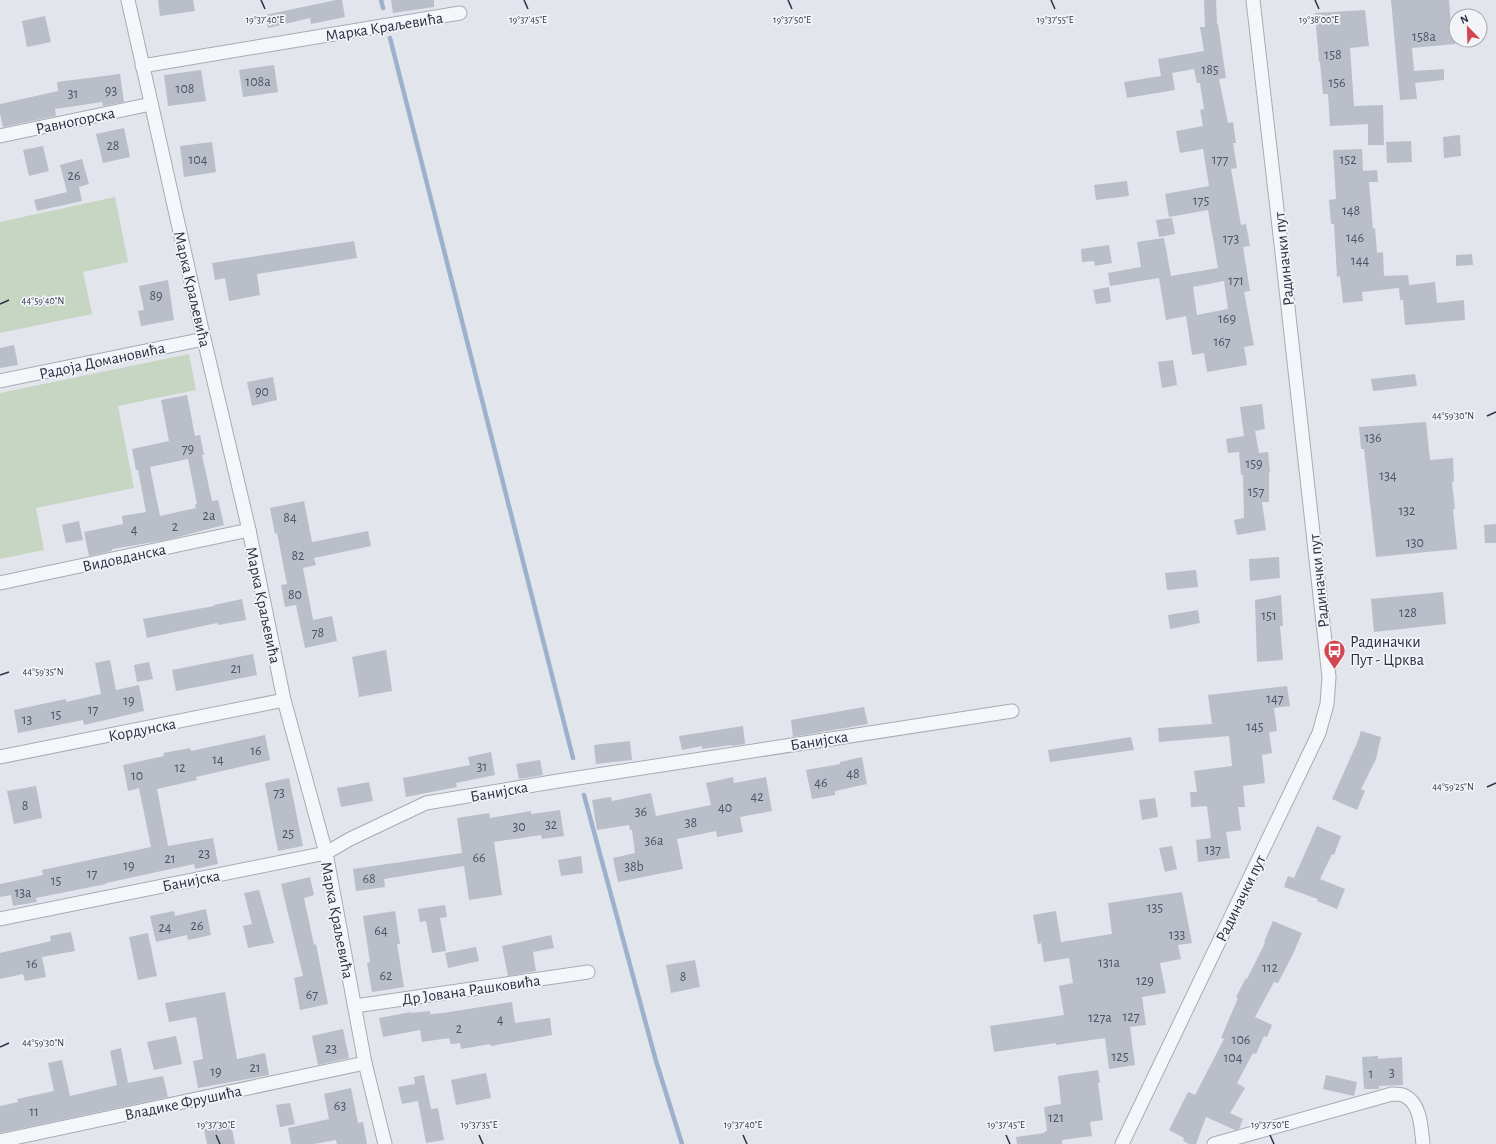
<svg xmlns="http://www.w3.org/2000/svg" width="1496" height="1144" viewBox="0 0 1496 1144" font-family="'Alegreya Sans',sans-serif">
	<rect width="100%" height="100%" fill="#e2e5eb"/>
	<g fill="#c7d5c3">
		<polygon points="115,197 128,262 83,272 92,314 0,333 0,222"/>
		<polygon points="189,354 196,390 118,406 134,488 36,508 44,550 0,559 0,393"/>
	</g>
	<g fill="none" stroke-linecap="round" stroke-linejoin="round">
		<g stroke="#9db0cc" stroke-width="4.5">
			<polyline points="381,0 383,8"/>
			<polyline points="390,38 573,758"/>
			<polyline points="584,795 656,1061 682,1144"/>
		</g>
	</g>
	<g fill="#b9bec9" fill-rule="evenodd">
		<polygon points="158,0 193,0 195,11 160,16"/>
		<polygon points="336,0 342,0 345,17 311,24 310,18 268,28 265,15"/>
		<polygon points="391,0 434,0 434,7 393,13"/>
		<path d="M1204 0H1216L1217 24H1218L1226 78 1219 79 1228 123 1233 122 1236 143H1233L1237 168 1231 169 1241 225 1246 224 1250 246 1243 247 1250 291 1244 292 1254 345 1244 347 1247 365 1207 372 1204 353 1192 355 1186 316 1166 320 1159 278 1110 286 1108 273 1141 267 1137 242 1164 238 1171 276 1218 268 1208 210 1169 217 1165 194 1209 186 1203 149 1180 153 1176 131 1203 126 1200 110 1204 109 1200 83H1197L1194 69 1172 73 1175 90 1127 98 1124 82 1161 76 1158 59 1204 51 1200 27H1205ZM1224 281 1228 309 1197 315 1193 287Z"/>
		<polygon points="1391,0 1449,0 1451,26 1454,26 1455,44 1412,48 1414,71 1444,69 1444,80 1415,83 1417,99 1400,100"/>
		<polygon points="1365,10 1369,46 1350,48 1354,106 1383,105 1384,145 1368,145 1368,124 1330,126 1328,94 1323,94 1320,62 1319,62 1315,13"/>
		<polygon points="45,16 51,42 27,47 22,21"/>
		<polygon points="274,65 278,92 243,97 239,70"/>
		<polygon points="201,70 206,101 168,106 164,75"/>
		<polygon points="120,74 124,102 103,106 102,102 55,109 56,116 3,127 0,114 0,104 58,91 57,82"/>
		<polygon points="124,128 130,157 103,163 96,134"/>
		<polygon points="1460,135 1461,156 1444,158 1443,137"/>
		<polygon points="1411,141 1412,162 1387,163 1386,142"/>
		<polygon points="212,142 216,172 184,177 180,146"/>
		<polygon points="43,146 49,171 29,176 23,150"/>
		<polygon points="1362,149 1363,171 1377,170 1378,182 1369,182 1373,229 1375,228 1377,253 1383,252 1384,276 1408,275 1409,285 1435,282 1437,303 1464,300 1465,320 1405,325 1403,300 1400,300 1399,288 1362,292 1363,301 1343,303 1340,276 1337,277 1334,224 1331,224 1329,200 1336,199 1333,150"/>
		<polygon points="82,159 89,184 79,187 82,201 37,211 34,200 67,192 60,165"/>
		<polygon points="1127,181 1129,196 1096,200 1094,185"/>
		<polygon points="1172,218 1175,234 1159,237 1156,220"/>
		<polygon points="354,241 357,258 257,274 260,295 229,301 225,278 215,280 212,263"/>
		<polygon points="1109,245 1112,263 1095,266 1094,261 1082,262 1081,249"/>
		<polygon points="1472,254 1473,265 1456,266 1456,255"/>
		<polygon points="168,280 174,320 141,326 138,311 144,310 139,286"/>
		<polygon points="1109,287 1111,302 1096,304 1093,290"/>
		<polygon points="14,345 18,365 0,368 0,348"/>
		<polygon points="1173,360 1177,385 1162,388 1158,362"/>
		<polygon points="1415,374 1417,386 1373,391 1371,379"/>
		<polygon points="273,377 277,400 252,406 247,382"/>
		<path d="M187 395 195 436 200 435 204 455H202L212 501 218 500 224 525 166 540 112 549V551L89 556 84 532 123 524 122 516 146 512 138 470H136L132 449 169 441 161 400ZM188 459 197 504H195L196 508 160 516 150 467Z"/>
		<polygon points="1262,404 1265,429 1255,431 1259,453 1268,452 1270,472 1269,472 1269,502 1262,502 1266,530 1237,535 1234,520 1244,518 1243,475 1241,475 1239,452 1228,453 1226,439 1244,436 1240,407"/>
		<polygon points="1426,422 1430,460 1453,458 1454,482 1452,482 1455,509 1453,509 1457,549 1376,557 1364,449 1361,449 1359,427"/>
		<polygon points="304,501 312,542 368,531 371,546 314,558 316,565 303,568 313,620 332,616 337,641 305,648 296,605 285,607 281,585 287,584 277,533 275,534 270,508"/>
		<polygon points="79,521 83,540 66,543 62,525"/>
		<polygon points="1496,524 1496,543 1485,543 1484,525"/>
		<polygon points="1279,557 1280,578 1250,581 1249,559"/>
		<polygon points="1196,570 1198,587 1167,590 1165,573"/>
		<polygon points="1443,592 1446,624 1374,632 1371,599"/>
		<polygon points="1281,595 1283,626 1280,626 1283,660 1257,662 1255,600"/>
		<polygon points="242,599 246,620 218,625 217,623 147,638 143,619 214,606 214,605"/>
		<polygon points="1198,610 1200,623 1170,629 1168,615"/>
		<polygon points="386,650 392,691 359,697 352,657"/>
		<polygon points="253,654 257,675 176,691 172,670"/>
		<polygon points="110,660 116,690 139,685 144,711 84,725 83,720 18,733 14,710 66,699 66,702 101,694 95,663"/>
		<polygon points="149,662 153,679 137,682 134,665"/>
		<polygon points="1287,686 1290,706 1274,708 1277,731 1269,732 1272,753 1262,755 1265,783 1243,786 1245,807 1238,807 1241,830 1226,832 1230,858 1198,862 1196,840 1211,838 1207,806 1191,807 1190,792 1197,792 1194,771 1232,766 1229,736 1159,742 1158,728 1212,724 1208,695"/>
		<polygon points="864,707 868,724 793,737 791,720"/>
		<polygon points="743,726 745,744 732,746 732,745 702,749 702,746 682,750 679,736"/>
		<polygon points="1361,731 1381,737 1376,759 1361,789 1365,791 1357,810 1332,799 1357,743"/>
		<polygon points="265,735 270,760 196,777 197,780 157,789 168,846 213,838 218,864 195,869 194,864 143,875 106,883 106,884 36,898 37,902 13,906 11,895 0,897 0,884 43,875 42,870 151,847 139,788 128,791 123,765 164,756 163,753 190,748 191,751"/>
		<polygon points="1131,737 1134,750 1050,762 1048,750"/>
		<polygon points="630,741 632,760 596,764 594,745"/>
		<polygon points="491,752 495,775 456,783 457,787 406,797 403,778 470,765 468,757"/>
		<polygon points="862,757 867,784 835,791 835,795 812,799 806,770 840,764 840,762"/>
		<polygon points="540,760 543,775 519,779 516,764"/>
		<polygon points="733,777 734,783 766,777 772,811 740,817 743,832 717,837 716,831 677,839 683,869 618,882 613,858 635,853 632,830 630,830 629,825 597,830 592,800 611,797 612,801 651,793 656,816 711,805 706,783"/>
		<polygon points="289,778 303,846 278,851 265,783"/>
		<polygon points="369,782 373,801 341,807 337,788"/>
		<polygon points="36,786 42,818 14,824 7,791"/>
		<polygon points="1155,798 1158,817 1142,820 1139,800"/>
		<polygon points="560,810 564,836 542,839 541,835 494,842 502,895 469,900 464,866 384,879 385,887 356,891 353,869 462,853 457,818 489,813 490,818 531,811 531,814"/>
		<polygon points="1317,826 1341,836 1334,855 1332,854 1320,879 1345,889 1337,909 1317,901 1318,899 1284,887 1288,876 1294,878"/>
		<polygon points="1172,846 1177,869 1165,872 1159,848"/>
		<polygon points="581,856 583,873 561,876 558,860"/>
		<polygon points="310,877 314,895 304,898 314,945 316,944 328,1004 300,1010 294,978 303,976 281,884"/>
		<polygon points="259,890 274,943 248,948 243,926 252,924 244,893"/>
		<polygon points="1182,892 1192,943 1178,945 1181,959 1160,963 1166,993 1142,997 1146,1025 1130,1027 1135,1065 1109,1069 1105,1038 1056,1045 1056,1043 994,1052 990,1026 1064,1015 1059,986 1073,983 1069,958 1044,962 1041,943 1038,944 1033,915 1056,911 1061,942 1112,934 1108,903"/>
		<polygon points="445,905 447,917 440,918 446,951 432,953 426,921 420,922 418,909"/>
		<polygon points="206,909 211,935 188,940 187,935 156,942 150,916 174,911 175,916"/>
		<polygon points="395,911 400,944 397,944 404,987 372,992 367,963 370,962 363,916"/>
		<polygon points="1273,921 1302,933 1293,954 1278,983 1274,982 1255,1017 1272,1025 1267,1037 1264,1036 1256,1054 1253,1053 1237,1083 1245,1088 1230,1113 1243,1119 1239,1129 1235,1130 1206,1117 1196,1144 1189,1144 1183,1141 1184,1138 1169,1130 1188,1092 1195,1095 1224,1039 1221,1038 1238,998 1236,997 1246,978 1247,979 1265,943 1264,942"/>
		<polygon points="71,932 75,951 42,957 46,977 25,981 23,974 0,979 0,953 51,941 50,936"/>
		<polygon points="148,933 157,976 138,980 129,937"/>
		<polygon points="551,935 554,948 533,952 536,971 508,976 502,946"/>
		<polygon points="476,947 479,961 448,968 445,953"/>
		<polygon points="695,960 700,987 671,993 666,965"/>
		<polygon points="225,992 237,1059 265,1053 269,1075 198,1088 193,1061 203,1059 196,1017 169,1022 165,1003"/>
		<polygon points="512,1002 515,1023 550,1018 552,1035 491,1046 490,1044 461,1049 460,1043 451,1044 449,1038 422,1042 420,1030 383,1037 379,1018 411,1012 411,1013 430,1011 430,1014 443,1013"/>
		<polygon points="343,1029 349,1058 318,1065 312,1036"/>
		<polygon points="176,1036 182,1064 154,1070 147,1042"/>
		<polygon points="121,1048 128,1083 163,1076 168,1097 0,1133 0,1106 18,1102 17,1099 54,1091 48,1063 62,1060 70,1096 117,1085 110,1051"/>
		<polygon points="1378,1056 1378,1059 1402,1057 1403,1085 1379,1086 1379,1089 1364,1089 1362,1057"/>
		<polygon points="1098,1070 1100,1083 1098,1083 1103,1120 1090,1122 1092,1136 1062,1140 1062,1144 1017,1144 1016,1137 1044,1133 1044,1132 1047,1131 1044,1107 1061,1104 1058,1076"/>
		<polygon points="486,1073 491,1098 456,1105 451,1080"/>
		<polygon points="424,1075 431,1109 438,1108 444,1140 426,1143 418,1101 402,1104 398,1087 415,1084 414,1077"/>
		<polygon points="1326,1075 1357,1082 1354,1096 1323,1089"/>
		<polygon points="351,1088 358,1123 363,1122 367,1144 337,1144 336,1140 314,1144 291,1144 288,1128 329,1119 324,1094"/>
		<polygon points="290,1103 295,1124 280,1127 276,1105"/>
		<polygon points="231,1124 235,1144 207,1144 204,1129"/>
	</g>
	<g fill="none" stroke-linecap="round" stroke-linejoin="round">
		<defs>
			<g id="minor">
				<polyline points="128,0 204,339 249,530 284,700 326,853 365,1063 385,1144"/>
				<polyline points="142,66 460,13"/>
				<polyline points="0,136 151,104"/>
				<polyline points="0,381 204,339"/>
				<polyline points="0,583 249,530"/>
				<polyline points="0,757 284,700"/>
				<polyline points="0,919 326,853 350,839 426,803 558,781 1012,711"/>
				<polyline points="355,1006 588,972"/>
				<polyline points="0,1141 365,1063"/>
				<polyline points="1122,1144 1319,733 1327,704 1329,677 1281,244 1253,0"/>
				<path d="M1214 1144 1392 1094C1396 1094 1402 1094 1405 1096 1421 1104 1421 1128 1423 1144"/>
			</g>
		</defs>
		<use href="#minor" stroke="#a7abb6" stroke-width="15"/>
		<use href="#minor" stroke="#f5f6f9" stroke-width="13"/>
	</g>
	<path fill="none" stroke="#2a3144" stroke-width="1.5" d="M261 0 265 9M524 0 528 9M788 0 792 9M1051 0 1055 9M1315 0 1319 9M0 304 9 300M1487 416 1496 412M0 675 9 672M1487 787 1496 783M0 1047 9 1043M216 1135 220 1144M479 1135 483 1144M743 1135 747 1144M1006 1135 1010 1144M1270 1135 1274 1144"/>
	<defs>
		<symbol id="bus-pin" viewBox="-11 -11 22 30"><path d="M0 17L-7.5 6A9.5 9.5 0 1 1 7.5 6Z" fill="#d24651" stroke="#f2f4f8"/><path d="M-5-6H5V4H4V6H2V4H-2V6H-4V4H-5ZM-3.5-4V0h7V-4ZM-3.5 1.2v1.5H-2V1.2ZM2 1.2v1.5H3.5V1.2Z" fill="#fff"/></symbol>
	</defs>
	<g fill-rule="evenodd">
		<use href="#bus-pin" x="1322" y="638" width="25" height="34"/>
	</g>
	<g text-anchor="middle" stroke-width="3.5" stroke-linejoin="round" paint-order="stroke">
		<g font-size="14" fill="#4e5465">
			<text x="1424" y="41">158a</text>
			<text x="1333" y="59">158</text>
			<text x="1210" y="74">185</text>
			<text x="258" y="86">108a</text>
			<text x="1337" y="87">156</text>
			<text x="185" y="93">108</text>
			<text x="111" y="95">93</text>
			<text x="73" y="98">31</text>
			<text x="113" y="150">28</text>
			<text x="198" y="164">104</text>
			<text x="1220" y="164">177</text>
			<text x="1348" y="164">152</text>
			<text x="74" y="180">26</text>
			<text x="1201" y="205">175</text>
			<text x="1351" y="215">148</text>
			<text x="1355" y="242">146</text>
			<text x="1231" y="243">173</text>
			<text x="1360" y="265">144</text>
			<text x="1236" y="285">171</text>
			<text x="156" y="300">89</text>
			<text x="1227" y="323">169</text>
			<text x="1222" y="346">167</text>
			<text x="262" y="396">90</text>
			<text x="1373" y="442">136</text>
			<text x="188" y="453">79</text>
			<text x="1254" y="468">159</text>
			<text x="1388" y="480">134</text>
			<text x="1256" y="496">157</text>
			<text x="1407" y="515">132</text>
			<text x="209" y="520">2a</text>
			<text x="290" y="522">84</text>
			<text x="175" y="531">2</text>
			<text x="134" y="534">4</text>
			<text x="1415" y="547">130</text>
			<text x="298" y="560">82</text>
			<text x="295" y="599">80</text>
			<text x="1408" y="617">128</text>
			<text x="1269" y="620">151</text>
			<text x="318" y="637">78</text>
			<text x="236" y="673">21</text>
			<text x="1275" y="703">147</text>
			<text x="129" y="705">19</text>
			<text x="93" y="714">17</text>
			<text x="56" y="719">15</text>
			<text x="27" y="724">13</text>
			<text x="1255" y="731">145</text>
			<text x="256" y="755">16</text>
			<text x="218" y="764">14</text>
			<text x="482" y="771">31</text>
			<text x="180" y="772">12</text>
			<text x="853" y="778">48</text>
			<text x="137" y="780">10</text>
			<text x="821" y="787">46</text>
			<text x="279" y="797">73</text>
			<text x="757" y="801">42</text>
			<text x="25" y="810">8</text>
			<text x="725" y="812">40</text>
			<text x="641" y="816">36</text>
			<text x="691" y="827">38</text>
			<text x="551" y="829">32</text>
			<text x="519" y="831">30</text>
			<text x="288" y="838">25</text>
			<text x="654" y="845">36a</text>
			<text x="1213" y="854">137</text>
			<text x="204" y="858">23</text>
			<text x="479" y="862">66</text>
			<text x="170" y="863">21</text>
			<text x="129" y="870">19</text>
			<text x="634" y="871">38b</text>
			<text x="92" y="878">17</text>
			<text x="369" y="883">68</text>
			<text x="56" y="885">15</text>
			<text x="23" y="897">13a</text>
			<text x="1155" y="912">135</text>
			<text x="197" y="930">26</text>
			<text x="165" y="932">24</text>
			<text x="381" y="935">64</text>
			<text x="1177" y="939">133</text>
			<text x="1109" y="967">131a</text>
			<text x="32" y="968">16</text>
			<text x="1270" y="972">112</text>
			<text x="386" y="980">62</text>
			<text x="683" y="981">8</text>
			<text x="1145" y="985">129</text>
			<text x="312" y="999">67</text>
			<text x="1131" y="1021">127</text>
			<text x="1100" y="1022">127a</text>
			<text x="500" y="1024">4</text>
			<text x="459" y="1033">2</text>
			<text x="1241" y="1044">106</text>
			<text x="331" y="1053">23</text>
			<text x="1120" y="1061">125</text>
			<text x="1233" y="1062">104</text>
			<text x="255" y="1072">21</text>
			<text x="216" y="1076">19</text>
			<text x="1392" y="1077">3</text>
			<text x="1371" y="1078">1</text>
			<text x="340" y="1110">63</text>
			<text x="34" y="1116">11</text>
			<text x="1056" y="1122">121</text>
		</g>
		<g font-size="16" fill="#2a3144" stroke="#f2f4f8">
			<text transform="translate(384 26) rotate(-9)" y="6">Марка Краљевића</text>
			<text transform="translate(75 120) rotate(-12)" y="6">Равногорска</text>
			<text transform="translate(1283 259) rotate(-96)" y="6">Радиначки пут</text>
			<text transform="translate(193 289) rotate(77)" y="6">Марка Краљевића</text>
			<text transform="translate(102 360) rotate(-12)" y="6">Радоја Домановића</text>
			<text transform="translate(124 557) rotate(-12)" y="6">Видовданска</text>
			<text transform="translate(1318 581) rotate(-96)" y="6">Радиначки пут</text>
			<text transform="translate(264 605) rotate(78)" y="6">Марка Краљевића</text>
			<text transform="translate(142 729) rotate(-11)" y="6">Кордунска</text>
			<text transform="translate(819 740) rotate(-9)" y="6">Банијска</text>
			<text transform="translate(499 791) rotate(-10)" y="6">Банијска</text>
			<text transform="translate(191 880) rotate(-11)" y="6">Банијска</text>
			<text transform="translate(1240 898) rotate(-64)" y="6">Радиначки пут</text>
			<text transform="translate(338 920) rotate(79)" y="6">Марка Краљевића</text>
			<text transform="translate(471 989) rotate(-8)" y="6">Др Јована Рашковића</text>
			<text transform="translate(183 1102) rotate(-12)" y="6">Владике Фрушића</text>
		</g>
		<g font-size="16" fill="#2a3144" stroke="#f2f4f8" text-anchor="start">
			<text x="1350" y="647">Радиначки<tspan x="1350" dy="18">Пут - Црква</tspan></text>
		</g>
	</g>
	<g font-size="10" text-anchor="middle" fill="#2a3144" stroke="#f2f4f8" stroke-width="3.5" stroke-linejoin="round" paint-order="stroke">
		<text x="265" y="23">19°37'40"E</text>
		<text x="528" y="23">19°37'45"E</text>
		<text x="792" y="23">19°37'50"E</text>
		<text x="1055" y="23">19°37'55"E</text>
		<text x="1319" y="23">19°38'00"E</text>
		<text x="43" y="304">44°59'40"N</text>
		<text x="1453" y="419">44°59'30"N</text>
		<text x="43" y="675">44°59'35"N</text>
		<text x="1453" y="790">44°59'25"N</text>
		<text x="43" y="1046">44°59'30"N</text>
		<text x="216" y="1128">19°37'30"E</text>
		<text x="479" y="1128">19°37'35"E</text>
		<text x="743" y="1128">19°37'40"E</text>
		<text x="1006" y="1128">19°37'45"E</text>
		<text x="1270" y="1128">19°37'50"E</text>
	</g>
	<g transform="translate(1468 28) rotate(337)"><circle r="19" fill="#f2f4f8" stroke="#a2a6b0"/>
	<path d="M0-3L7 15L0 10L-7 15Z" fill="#d24651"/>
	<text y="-6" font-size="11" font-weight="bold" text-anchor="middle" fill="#2a3144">N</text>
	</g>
</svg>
